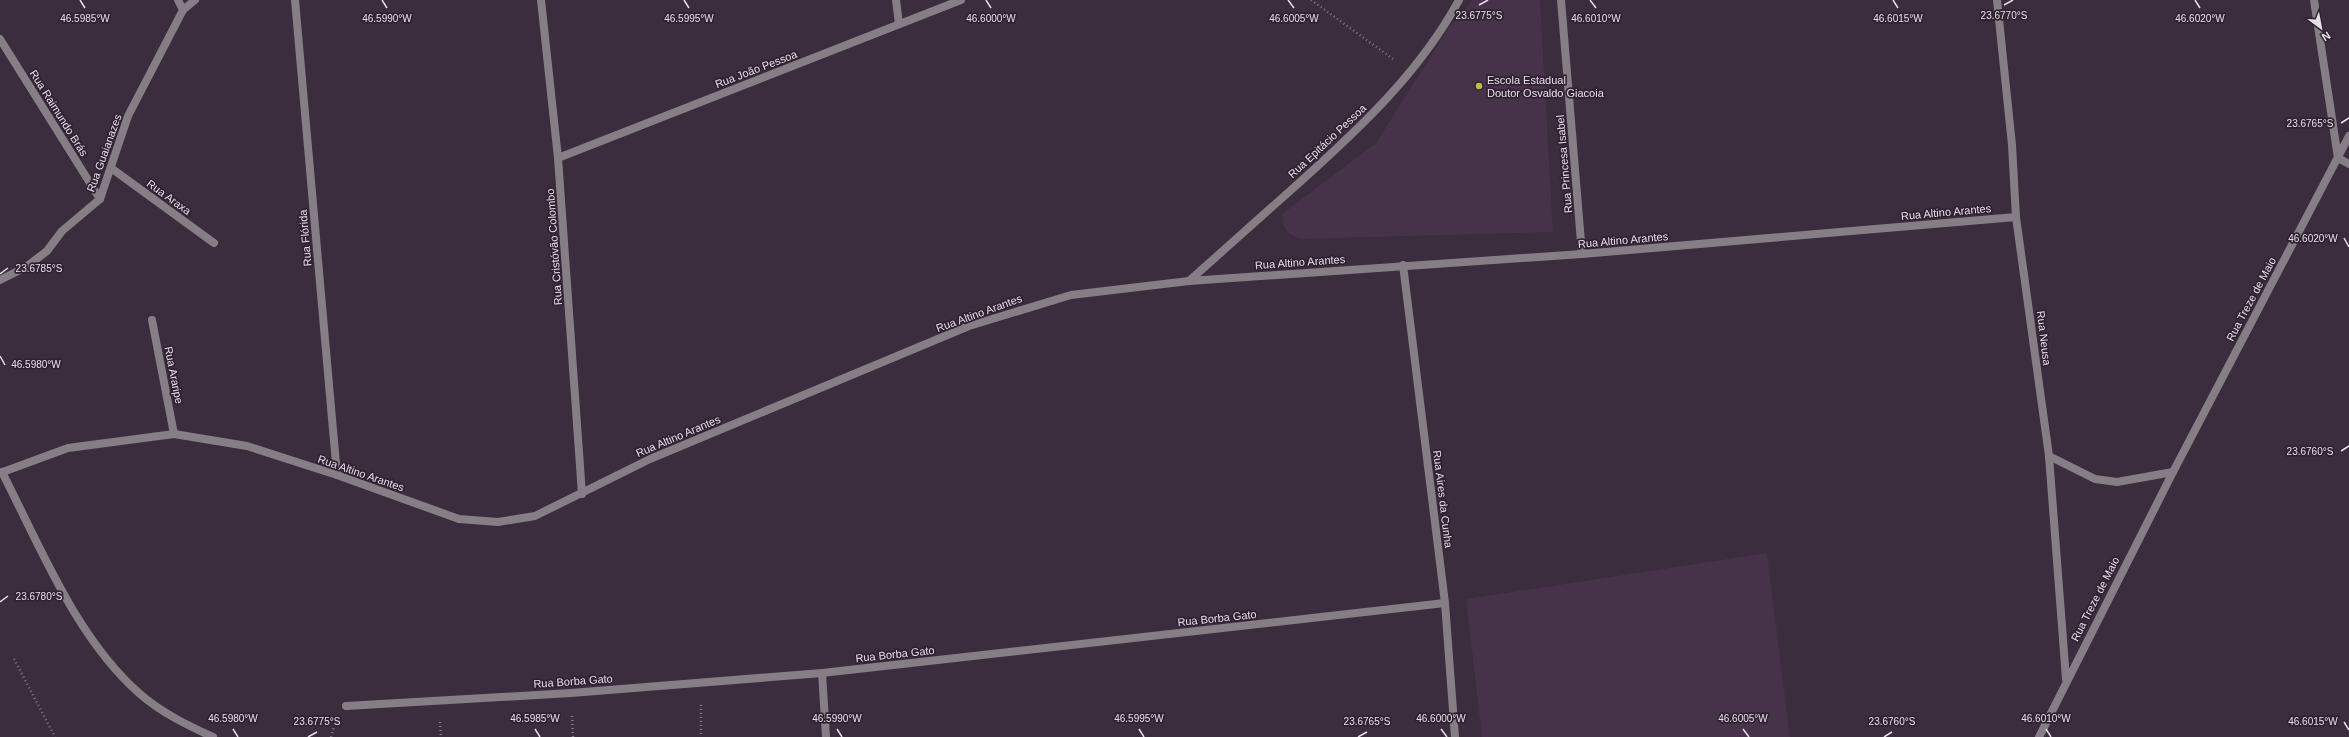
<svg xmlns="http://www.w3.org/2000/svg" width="2349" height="737" viewBox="0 0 2349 737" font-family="Arial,sans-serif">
	<rect width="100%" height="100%" fill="#3b2c3e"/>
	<g fill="#463249">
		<polygon points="1473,0 1540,0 1553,232 1299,239 1290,234 1283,225 1282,214 1376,143 1448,29"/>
		<polygon points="1767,553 1790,737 1482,737 1466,599"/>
	</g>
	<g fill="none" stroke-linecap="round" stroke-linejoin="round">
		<g stroke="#857887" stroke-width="2.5" stroke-dasharray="1 3" stroke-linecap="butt">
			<polyline points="1311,0 1393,59"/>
			<polyline points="14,659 55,737"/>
			<polyline points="701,705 701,737"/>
			<polyline points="572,716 573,737"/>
			<polyline points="440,722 441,737"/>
			<polyline points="331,737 335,724"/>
		</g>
		<polyline stroke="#867d87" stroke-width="8" points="822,673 826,737"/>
		<g stroke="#867d87" stroke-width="8">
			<polyline points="295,0 337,475"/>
			<polyline points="541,0 558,158 582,494"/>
			<polyline points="896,0 899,24"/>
			<polyline points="1561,0 1582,254"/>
			<polyline points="1997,0 2012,145 2016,217 2049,456 2066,679"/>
			<polyline points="2314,0 2338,158"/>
			<polyline points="183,10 195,0"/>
			<polyline points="0,39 100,199"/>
			<polyline points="558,158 961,0"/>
			<polyline points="2338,158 2349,164"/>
			<polyline points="111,168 214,243"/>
			<polyline points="1403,265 1445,603 1455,737"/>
			<polyline points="0,280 26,267 47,251 62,231 100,199 128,116 183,10 178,0"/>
			<path d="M1189 281C1226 248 1263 215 1300 182 1360 128 1420 72 1459 0"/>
			<polyline points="152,320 174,434"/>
			<polyline points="2049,456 2095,479 2117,482 2173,472"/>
			<path d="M2 472C40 546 76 638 140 694 162 713 187 725 213 737"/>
			<polyline points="0,473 68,448 174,434 247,446 337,475 459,519 498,522 535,516 650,459 969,326 1071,295 1189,281 1582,254 2016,217"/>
			<polyline points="346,706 571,693 822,673 1445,603"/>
			<polyline points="2039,737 2173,472 2349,136"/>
		</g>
	</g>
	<path fill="none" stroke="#e7dde8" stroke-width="1.5" d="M80 0 85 8M382 0 387 8M684 0 689 8M986 0 991 8M1288 0 1294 8M1590 0 1596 8M1893 0 1898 8M2195 0 2200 8M1479 5 1488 0M2004 5 2013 0M2341 123 2349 118M2344 238 2349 247M0 274 8 268M0 356 5 365M2341 451 2349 446M0 602 8 596M2344 722 2349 730M233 729 238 737M535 729 540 737M837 729 842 737M1139 729 1144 737M1441 729 1447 737M1743 729 1749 737M2046 729 2051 737M308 737 317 732M1358 737 1367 732M1884 737 1892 732"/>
	<circle fill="#bac046" stroke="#312233" stroke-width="1.5" cx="1479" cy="86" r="4"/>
	<g text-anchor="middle" stroke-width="3.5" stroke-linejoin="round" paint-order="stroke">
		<g font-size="11" fill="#e7dde8" stroke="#312233">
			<text transform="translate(756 69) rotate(-21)" y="4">Rua João Pessoa</text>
			<text transform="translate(59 113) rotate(58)" y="4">Rua Raimundo Brás</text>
			<text transform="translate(1327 141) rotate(-43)" y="4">Rua Epitácio Pessoa</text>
			<text transform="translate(104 153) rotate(-70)" y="4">Rua Guaianazes</text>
			<text transform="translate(1564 164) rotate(-95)" y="4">Rua Princesa Isabel</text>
			<text transform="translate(169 197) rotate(36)" y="4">Rua Araxa</text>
			<text transform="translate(1946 212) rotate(-5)" y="4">Rua Altino Arantes</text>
			<text transform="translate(305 238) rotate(-95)" y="4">Rua Flórida</text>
			<text transform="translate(1623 240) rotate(-5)" y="4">Rua Altino Arantes</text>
			<text transform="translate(554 247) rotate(-94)" y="4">Rua Cristóvão Colombo</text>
			<text transform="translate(1300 262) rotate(-4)" y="4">Rua Altino Arantes</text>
			<text transform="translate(2251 299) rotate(-62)" y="4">Rua Treze de Maio</text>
			<text transform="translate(979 313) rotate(-20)" y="4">Rua Altino Arantes</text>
			<text transform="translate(2044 338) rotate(83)" y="4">Rua Neusa</text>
			<text transform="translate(174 375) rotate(79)" y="4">Rua Araripe</text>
			<text transform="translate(678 436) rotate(-23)" y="4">Rua Altino Arantes</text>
			<text transform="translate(361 473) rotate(19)" y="4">Rua Altino Arantes</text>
			<text transform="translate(1443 499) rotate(83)" y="4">Rua Aires da Cunha</text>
			<text transform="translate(2095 599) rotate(-63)" y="4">Rua Treze de Maio</text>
			<text transform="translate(1217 618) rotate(-6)" y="4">Rua Borba Gato</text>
			<text transform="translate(895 654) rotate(-6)" y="4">Rua Borba Gato</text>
			<text transform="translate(573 681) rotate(-4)" y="4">Rua Borba Gato</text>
		</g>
		<g font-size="11" fill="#e7dde8" stroke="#312233" text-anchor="start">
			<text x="1487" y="84">Escola Estadual<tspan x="1487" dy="13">Doutor Osvaldo Giacoia</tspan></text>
		</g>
	</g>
	<g font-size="10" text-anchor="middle" fill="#e7dde8" stroke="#312233" stroke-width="3.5" stroke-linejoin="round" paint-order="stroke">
		<text x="2004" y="19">23.6770°S</text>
		<text x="1479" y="19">23.6775°S</text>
		<text x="2200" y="22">46.6020°W</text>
		<text x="85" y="22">46.5985°W</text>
		<text x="387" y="22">46.5990°W</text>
		<text x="689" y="22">46.5995°W</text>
		<text x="991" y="22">46.6000°W</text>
		<text x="1294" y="22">46.6005°W</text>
		<text x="1596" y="22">46.6010°W</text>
		<text x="1898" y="22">46.6015°W</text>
		<text x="2310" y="127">23.6765°S</text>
		<text x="2313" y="242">46.6020°W</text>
		<text x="39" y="272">23.6785°S</text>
		<text x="36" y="368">46.5980°W</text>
		<text x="2310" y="455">23.6760°S</text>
		<text x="39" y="600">23.6780°S</text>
		<text x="233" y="722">46.5980°W</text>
		<text x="535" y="722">46.5985°W</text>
		<text x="837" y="722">46.5990°W</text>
		<text x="1139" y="722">46.5995°W</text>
		<text x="1441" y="722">46.6000°W</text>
		<text x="1743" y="722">46.6005°W</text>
		<text x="2046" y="722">46.6010°W</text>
		<text x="317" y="725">23.6775°S</text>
		<text x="1367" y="725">23.6765°S</text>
		<text x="1892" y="725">23.6760°S</text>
		<text x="2313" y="725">46.6015°W</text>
	</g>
	<g transform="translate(2321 28) rotate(148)" stroke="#312233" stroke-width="3" paint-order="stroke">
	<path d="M0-3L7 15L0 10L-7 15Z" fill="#e7dde8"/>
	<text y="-6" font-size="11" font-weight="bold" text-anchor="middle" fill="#e7dde8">N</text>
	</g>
</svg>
